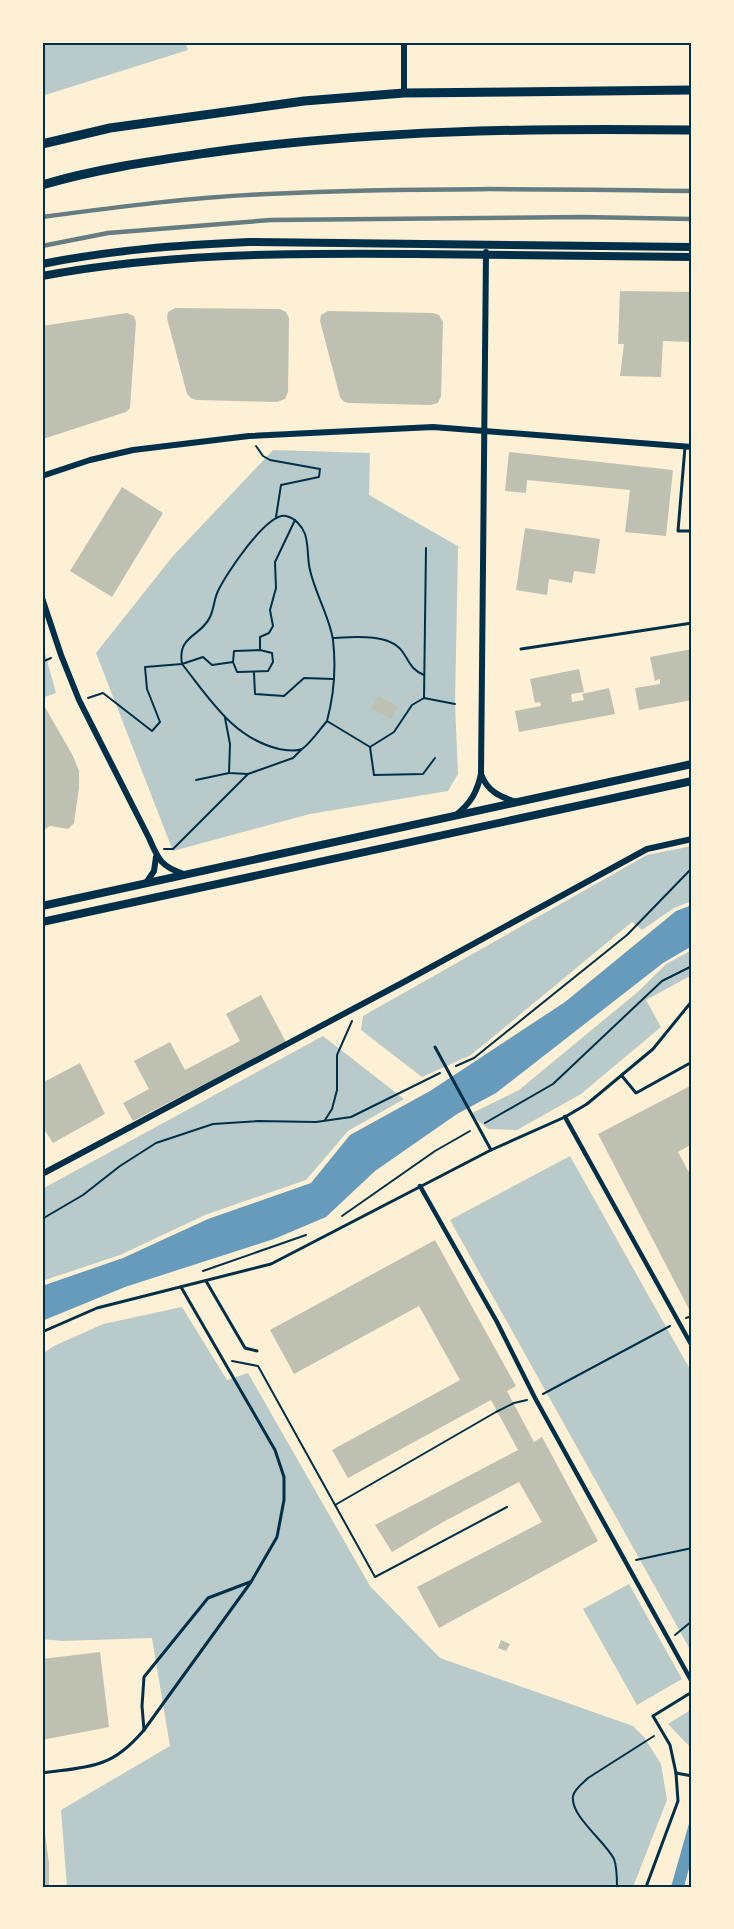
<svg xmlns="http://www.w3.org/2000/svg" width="734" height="1929" viewBox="0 0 734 1929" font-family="'Exo 2',sans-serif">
	<rect width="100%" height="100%" fill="#fdf0d5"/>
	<g fill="#b9caca">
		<polygon points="42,42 185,42 188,50 42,96"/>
		<polygon points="273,450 370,453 369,495 461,548 458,548 455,704 458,774 448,791 310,814 173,851 96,653 173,556"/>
		<polygon points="42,642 56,693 42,698"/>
		<polygon points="692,846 692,901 674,908 642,930 632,922 471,1055 422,1077 361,1030 363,1016 647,855"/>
		<polygon points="692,950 692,975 646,1000 661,1027 581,1094 517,1130 488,1129 470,1114 519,1090 640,990 666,964"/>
		<polygon points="323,1036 404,1099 348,1131 306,1180 205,1215 120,1255 42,1281 42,1189"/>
		<polygon points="570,1156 692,1373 692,1653 450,1220"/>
		<polygon points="182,1307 227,1380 248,1373 370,1586 440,1658 633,1726 644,1737 661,1764 667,1800 633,1887 67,1887 61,1810 170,1746 152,1638 62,1641 42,1639 42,1354 54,1346 103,1324"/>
		<polygon points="629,1584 682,1679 637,1705 583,1609"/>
		<polygon points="692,1709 692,1749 668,1724"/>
	</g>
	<g fill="#669bbc">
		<polygon points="692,905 692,946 663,963 496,1093 457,1114 375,1171 326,1217 274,1239 125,1287 42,1321 42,1286 123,1258 208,1219 311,1183 350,1135 430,1091 565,1002 676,911"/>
		<polygon points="692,1813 692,1857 684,1887 671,1887"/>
	</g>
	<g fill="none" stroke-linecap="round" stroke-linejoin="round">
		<polyline stroke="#669bbc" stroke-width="4.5" points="692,1769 692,1770"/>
	</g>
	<g fill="#bec0b2">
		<polygon points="620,291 692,292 692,342 663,341 661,377 620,376 624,344 618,344"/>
		<polygon points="175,308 280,309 286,312 289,318 288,392 285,399 277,402 196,400 191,398 187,394 167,318 168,312"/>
		<polygon points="328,311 433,313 439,315 443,322 441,396 438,403 431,405 349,403 344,402 340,397 320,321 321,315"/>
		<polygon points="127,313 134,316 136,322 130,408 126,412 46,438 42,438 42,326"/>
		<polygon points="509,452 673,470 666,536 625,532 630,490 527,480 526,493 505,491"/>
		<polygon points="122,487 163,513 112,597 70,571"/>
		<polygon points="525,528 600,539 595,574 574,571 572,583 549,579 547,595 516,590"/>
		<polygon points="692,649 692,700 639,710 635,688 660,684 660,679 655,681 650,657"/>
		<polygon points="579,669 584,692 571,694 572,702 584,700 582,694 609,688 615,714 519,732 515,711 541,706 540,702 535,703 530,679"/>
		<polygon points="378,696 398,707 391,719 371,708"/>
		<polygon points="42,702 73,756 79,771 79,788 74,823 68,829 50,826 42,831"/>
		<polygon points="261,995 286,1042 133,1121 123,1103 149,1089 134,1061 170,1042 185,1070 240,1041 226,1014"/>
		<polygon points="80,1063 105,1114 53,1143 42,1126 42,1083"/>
		<polygon points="692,1085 692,1144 678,1152 692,1178 692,1315 598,1134"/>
		<polygon points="435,1240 516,1386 507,1391 534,1442 542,1437 598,1541 439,1628 417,1587 542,1522 519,1482 443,1522 392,1552 375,1525 518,1450 491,1400 348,1478 332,1450 460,1380 419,1306 294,1374 270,1330"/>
		<polygon points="501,1640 510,1644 506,1651 498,1648"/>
		<polygon points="100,1652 109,1727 42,1740 42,1659"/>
		<polygon points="42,1820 43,1820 49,1863 49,1887 42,1887"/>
	</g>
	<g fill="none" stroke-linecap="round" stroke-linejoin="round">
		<g stroke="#003049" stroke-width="2">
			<polyline points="256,446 263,456 270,460 320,469 319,477 281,485 276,517"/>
			<path d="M333 638C352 637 389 633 402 651 410 662 410 669 424 675"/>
			<polyline points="260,650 260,637 269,633 273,626 270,610 276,588 275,562 295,520"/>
			<polygon points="260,650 272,653 273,662 268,671 237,672 233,662 234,651"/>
			<polyline points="42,662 51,658"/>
			<polyline points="254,673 255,694 284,696 304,678 333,679"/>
			<polyline points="88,698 103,693 152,731 160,722 147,689 145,667 182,664 203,657 212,665 233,662"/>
			<polyline points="424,698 426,548"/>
			<polyline points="225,718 230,744 229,773 248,774 293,758 302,749"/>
			<path d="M327 721C321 728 309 745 302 749 295 752 286 750 279 749 233 738 210 699 182 664 177 635 201 637 210 617 214 609 214 599 218 591 226 574 267 512 286 516 295 518 302 526 305 534 309 546 307 559 310 570 315 593 330 618 333 640 336 666 334 695 327 721L370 747"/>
			<polyline points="370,747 394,732 412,705 424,698 455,704"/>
			<polyline points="370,747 374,775 423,774 435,758"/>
			<polyline points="196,780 229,773"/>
			<polyline points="164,849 173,849 248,774"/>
			<polyline points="456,1066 474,1058 627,935 692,868"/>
			<polyline points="325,1120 332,1109 337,1090 337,1055 352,1021"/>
			<polyline points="485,1123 553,1084 662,981 692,966"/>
			<polyline points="342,1216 435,1151 470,1131"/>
			<polyline points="42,1219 83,1195 120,1166 156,1143 213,1124 258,1121 316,1122 351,1117 440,1073"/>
			<polyline points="203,1271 306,1235"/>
			<polyline points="686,1318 692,1316"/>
			<polyline points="232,1361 258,1366 375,1577 507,1507"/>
			<polyline points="543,1394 670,1326"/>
			<polyline points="335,1505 496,1412 514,1403 527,1400"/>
			<polyline points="636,1560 692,1548"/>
			<polyline points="675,1635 692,1621"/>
			<path d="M617 1887C617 1878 617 1867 614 1859 605 1841 570 1816 573 1796 575 1788 583 1783 588 1778L654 1736"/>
		</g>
		<g stroke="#003049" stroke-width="3">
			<polyline points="685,447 678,531 692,531"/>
			<polyline points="521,649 692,623"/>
			<polyline points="435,1047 491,1150"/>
			<polyline points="622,1076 636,1093 692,1062"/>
			<polyline points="206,1281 245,1348 257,1351"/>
			<polyline points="42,1332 97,1308 271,1264 491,1150 565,1117 587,1104 653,1049 692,1001"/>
			<polyline points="144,1730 142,1706 144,1677 208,1598 250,1582"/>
			<path d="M42 1773C61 1770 86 1769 103 1762 120 1756 133 1743 144 1730L251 1582 277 1537 284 1500V1477L275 1450 181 1287"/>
			<polyline points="676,1773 692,1776"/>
			<polyline points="646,1887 678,1801 676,1773 670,1745 653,1716 692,1692"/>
		</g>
		<g stroke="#003049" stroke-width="4.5">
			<polyline points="565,1117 692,1346"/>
			<polyline points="420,1186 497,1322 535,1398 692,1682"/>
		</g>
		<g stroke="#003049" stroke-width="6">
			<polyline points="404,93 404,42"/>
			<polyline points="42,476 90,460 133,450 249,436 433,427 692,447"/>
			<path d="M42 598 61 655 79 700 149 838C158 859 161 867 184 874"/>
			<path d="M481 774C487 791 500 797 516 802"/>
			<path d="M456 815C471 803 477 792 481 774L486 252"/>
			<polyline points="146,883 154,871 156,857"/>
			<polyline points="42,1174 402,983 647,849 692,839"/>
		</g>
		<g stroke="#003049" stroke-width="8">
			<path d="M42 264C111 250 179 245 249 242L692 247"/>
			<path d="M42 276C165 253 290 253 414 254 507 255 599 256 692 257"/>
			<polyline points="42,906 692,764"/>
			<polyline points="42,922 692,781"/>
		</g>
		<g stroke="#003049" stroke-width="9">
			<polyline points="42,144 110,128 304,101 404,93 692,90"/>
			<path d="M42 185C96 169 152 161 207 153 368 130 530 128 692 130"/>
		</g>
		<g stroke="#657d81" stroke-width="4.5">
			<path d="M42 217C117 207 193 197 268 194 410 187 551 189 692 191"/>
			<polyline points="42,246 108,233 271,220 582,217 692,219"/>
		</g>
	</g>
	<rect width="734" height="1929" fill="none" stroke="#fdf0d5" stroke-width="87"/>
	<rect x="44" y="44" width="646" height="1842" fill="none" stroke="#003049" stroke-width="2"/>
</svg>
